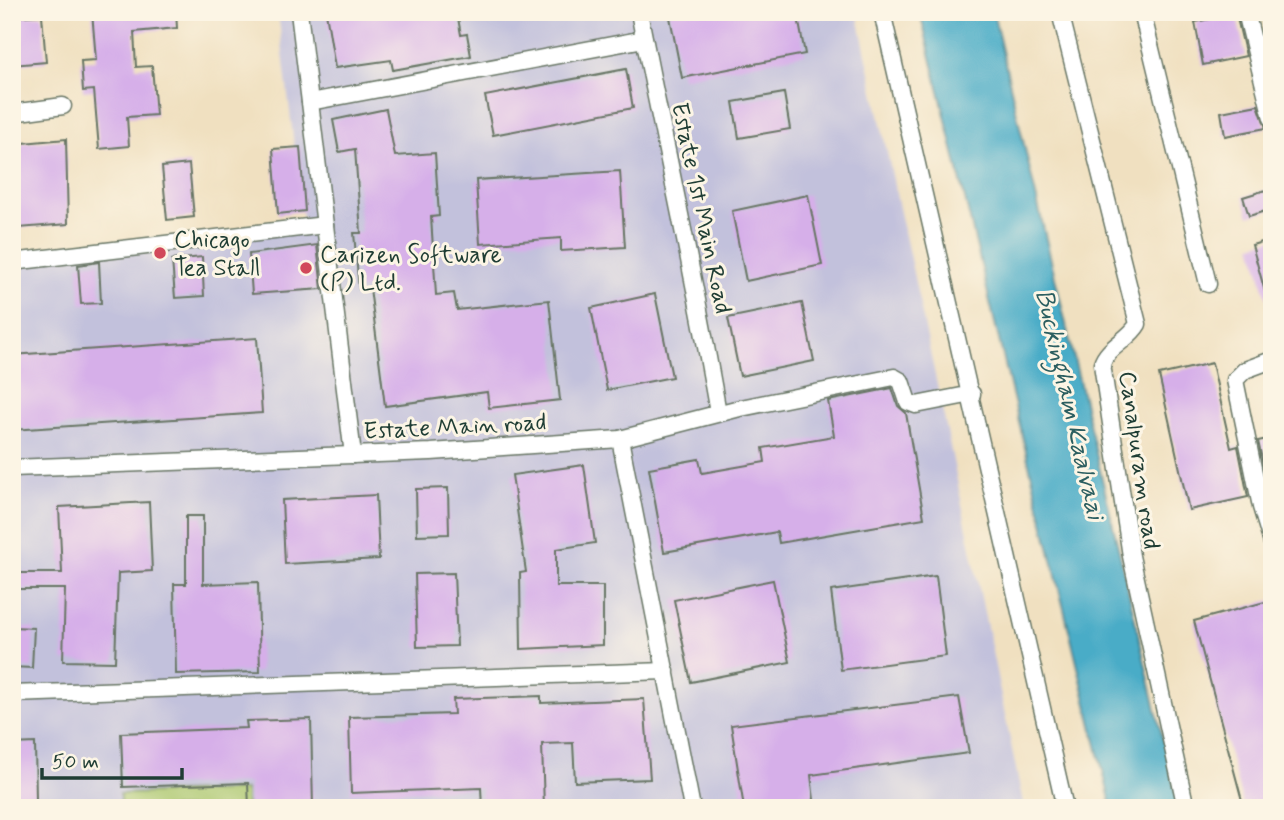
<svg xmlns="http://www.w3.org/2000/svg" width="1284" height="820" viewBox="0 0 1284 820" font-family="Mynerve,sans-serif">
	<rect width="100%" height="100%" fill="#fcf5e5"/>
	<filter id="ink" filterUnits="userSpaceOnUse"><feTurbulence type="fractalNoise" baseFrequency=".0143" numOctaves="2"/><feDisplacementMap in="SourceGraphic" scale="14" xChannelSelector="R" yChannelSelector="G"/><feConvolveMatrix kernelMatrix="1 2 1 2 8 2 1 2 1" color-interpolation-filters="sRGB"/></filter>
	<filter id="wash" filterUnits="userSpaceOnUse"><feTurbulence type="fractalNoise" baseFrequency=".00686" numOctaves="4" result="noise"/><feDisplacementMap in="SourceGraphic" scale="28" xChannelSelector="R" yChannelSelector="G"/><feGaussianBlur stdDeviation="1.57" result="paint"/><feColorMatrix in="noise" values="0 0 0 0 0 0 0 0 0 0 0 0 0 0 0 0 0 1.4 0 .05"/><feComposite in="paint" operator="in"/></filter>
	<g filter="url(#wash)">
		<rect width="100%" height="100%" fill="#f0e0c0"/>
		<polygon fill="#c2c1dc" points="278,12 857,12 947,431 1024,808 12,808 12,253 304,228"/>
		<polygon fill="#acc86f" stroke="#668252" stroke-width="2" points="246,790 246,808 120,808 120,794"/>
		<polygon fill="#48acc7" stroke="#34747e" stroke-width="2" points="920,12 993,12 1179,808 1112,808"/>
		<g id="blocks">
			<g fill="#d6afe9">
				<polygon points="92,12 176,12 177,28 134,32 136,67 152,66 156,115 127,117 129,146 99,149 94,90 83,91 81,61 96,60"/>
				<polygon points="326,12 457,12 461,35 467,34 471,56 393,70 391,60 335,68"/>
				<polygon points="669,12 797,12 805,54 682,78"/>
				<polygon points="1236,14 1246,56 1203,65 1195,22"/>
				<polygon points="42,15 46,62 12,65 12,17"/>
				<polygon points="626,69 633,108 493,135 485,96"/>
				<polygon points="784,93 790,129 739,138 733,102"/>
				<polygon points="1258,105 1266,128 1225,136 1221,112"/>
				<polygon points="386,109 395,156 435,153 439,216 431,217 436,295 454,293 457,310 549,300 560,400 489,408 487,392 385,406 370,288 359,289 354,233 361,233 355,149 339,152 333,120"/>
				<polygon points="66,139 68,224 19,228 12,181 12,144"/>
				<polygon points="300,147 305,211 278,214 273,149"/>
				<polygon points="189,164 194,217 167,220 162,167"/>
				<polygon points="620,171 625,247 561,251 561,238 480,244 476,180"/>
				<polygon points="1272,188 1272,209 1249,216 1243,197"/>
				<polygon points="808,195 822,265 746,281 732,211"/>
				<polygon points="1272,239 1272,298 1267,299 1252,245"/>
				<polygon points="317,245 322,289 252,294 249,254"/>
				<polygon points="202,257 204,296 175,298 172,260"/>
				<polygon points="99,262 101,303 81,304 78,265"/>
				<polygon points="655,294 672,377 607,390 591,308"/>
				<polygon points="802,303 814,361 740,376 728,318"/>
				<polygon points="257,338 262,413 12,430 12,355"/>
				<polygon points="1212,363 1231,448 1238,446 1248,497 1189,510 1159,375"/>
				<polygon points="892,388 898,406 906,413 924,518 779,543 777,532 664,552 649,468 699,459 702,473 765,462 763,448 834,436 828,401"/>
				<polygon points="1272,438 1272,491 1269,492 1258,441"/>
				<polygon points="584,465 595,543 556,549 556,586 603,586 603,645 521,649 520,573 526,572 512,475"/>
				<polygon points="448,488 449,534 417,535 416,489"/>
				<polygon points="376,495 379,559 285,564 282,500"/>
				<polygon points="149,502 152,571 118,573 115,662 63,661 65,589 12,589 12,573 62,573 59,507"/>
				<polygon points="186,516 203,516 203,584 258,582 260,672 176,674 174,584 186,584"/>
				<polygon points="454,573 457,646 417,647 415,574"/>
				<polygon points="936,576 946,656 841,670 831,591"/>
				<polygon points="773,580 790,662 691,682 674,600"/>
				<polygon points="1272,600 1272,808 1244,808 1194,621"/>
				<polygon points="12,627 34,628 32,668 12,667"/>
				<polygon points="541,696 541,703 644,699 650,779 575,782 573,743 542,744 544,808 482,808 481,788 351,793 349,717 454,714 453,699"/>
				<polygon points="959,697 969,753 811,775 815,808 744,808 731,725"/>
				<polygon points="311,719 313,808 249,808 248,783 123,787 121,733 247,728 246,721"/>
				<polygon points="35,743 36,801 12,801 12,744"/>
			</g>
		</g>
	</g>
	<g filter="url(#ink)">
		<use href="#blocks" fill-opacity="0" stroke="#687665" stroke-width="2"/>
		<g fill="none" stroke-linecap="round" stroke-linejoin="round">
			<defs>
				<g id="minor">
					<polyline points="299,12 353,455"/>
					<path d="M639 12C665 146 695 279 718 413"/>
					<polyline points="882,12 1065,808"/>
					<path d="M1060 12 1138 324C1129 340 1107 347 1102 364L1131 556 1186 808"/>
					<polyline points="1142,12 1208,284"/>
					<polyline points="1246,12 1272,118"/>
					<polyline points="310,102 644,39"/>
					<polyline points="12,113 63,106"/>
					<polyline points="12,262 325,225"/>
					<polyline points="1272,360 1245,370 1235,380 1261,507 1272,543"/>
					<polyline points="620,439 692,808"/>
					<polyline points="12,468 431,452 620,439 736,409 894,377 901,381 908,402 916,405 972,394"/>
					<polyline points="12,694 666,671"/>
				</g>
			</defs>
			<use href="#minor" stroke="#687665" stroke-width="19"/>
			<use href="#minor" stroke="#fff" stroke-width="16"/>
		</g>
	</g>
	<g fill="#d1495b" stroke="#fcf5e5" stroke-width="2.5">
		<circle cx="160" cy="253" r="7"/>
		<circle cx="306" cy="268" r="7"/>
	</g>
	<g text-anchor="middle" stroke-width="6" stroke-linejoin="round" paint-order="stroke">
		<g font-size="24" fill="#1f3d34" stroke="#fcf5e5">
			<text transform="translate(702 208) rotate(78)" y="8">Estate 1st Main Road</text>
			<text transform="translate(455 426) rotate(-3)" y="8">Estate Main road</text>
			<text transform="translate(1140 460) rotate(82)" y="8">Canalpuram road</text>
		</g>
		<g font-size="24" fill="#1f3d34" stroke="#fcf5e5" text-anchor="start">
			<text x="174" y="247">Chicago<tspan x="174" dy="28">Tea Stall</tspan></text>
			<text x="320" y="262">Carizen Software<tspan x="320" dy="28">(P) Ltd.</tspan></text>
		</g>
		<g font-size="26" font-style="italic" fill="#2b5e60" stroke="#fcf5e5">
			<text transform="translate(1071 404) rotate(77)" y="9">Buckingham Kaalvaai</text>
		</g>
	</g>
	<rect width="1284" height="820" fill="none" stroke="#fcf5e5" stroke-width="42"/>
	<path d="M42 768v10h140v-10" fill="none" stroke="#1f3d34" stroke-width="3.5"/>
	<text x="52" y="768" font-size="21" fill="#1f3d34" stroke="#fcf5e5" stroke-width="5" paint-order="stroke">50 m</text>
</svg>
